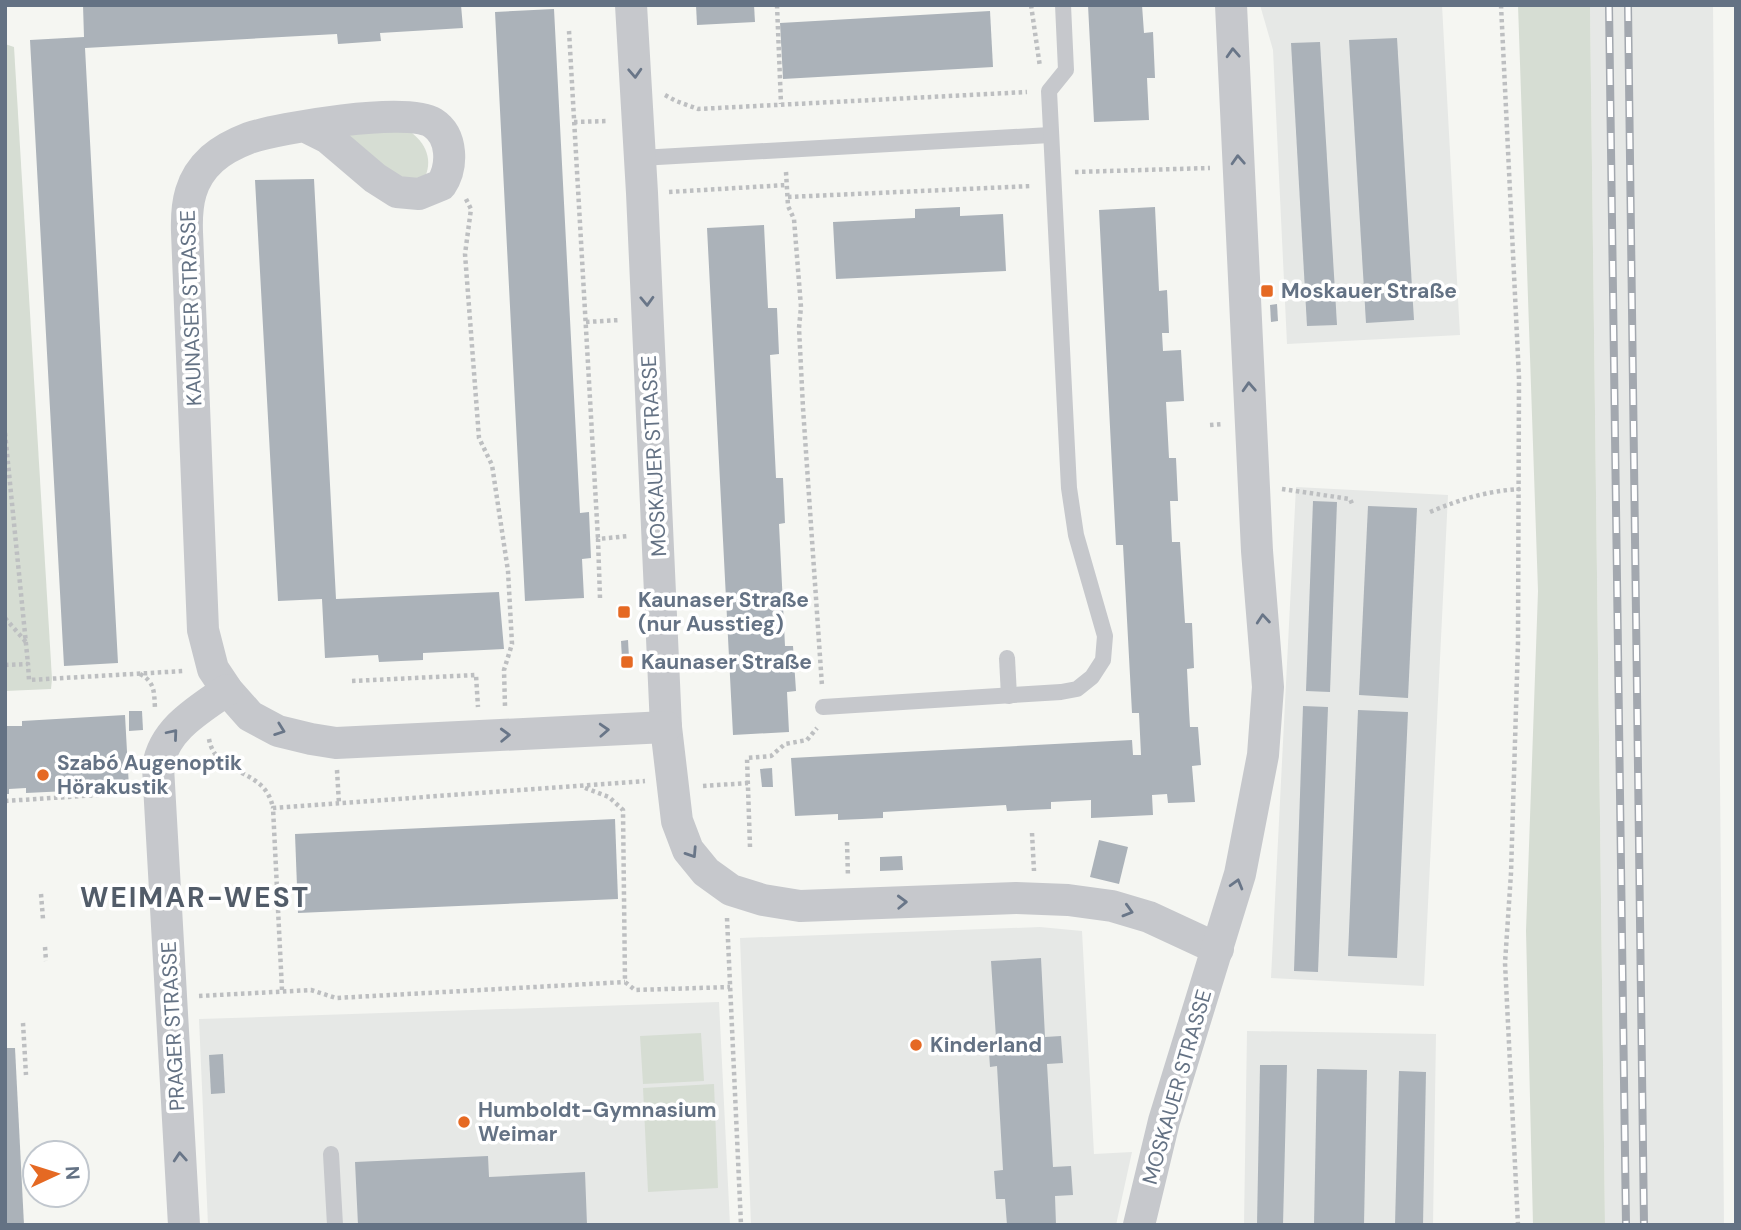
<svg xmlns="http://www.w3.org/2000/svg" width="1741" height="1230" viewBox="0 0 1741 1230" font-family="'DM Sans',sans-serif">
	<rect width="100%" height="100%" fill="#f5f6f2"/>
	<g fill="#e6e8e6">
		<polygon points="1260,5 1442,5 1460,335 1287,344 1273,50"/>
		<polygon points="1590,5 1713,5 1724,1225 1605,1225"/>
		<polygon points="1296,487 1448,495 1424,986 1271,978"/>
		<polygon points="1040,927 1082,931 1094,1154 1132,1152 1116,1225 751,1225 740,938"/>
		<polygon points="719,1002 730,1225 208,1225 199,1019"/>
		<polygon points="1247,1031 1436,1034 1433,1225 1244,1225"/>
	</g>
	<g fill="#d6ddd3">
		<polygon points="1518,5 1590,5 1605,1225 1533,1225 1526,931 1538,591"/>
		<polygon points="5,44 14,47 52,679 51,689 5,691"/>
		<path d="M406 129C423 139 434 157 425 177L400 180 344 134Z"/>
		<polygon points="701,1033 704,1081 643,1084 640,1036"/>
		<polygon points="714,1084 718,1188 648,1192 643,1088"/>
	</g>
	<g fill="#abb2b9">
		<polygon points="83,5 461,5 463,28 380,33 381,41 338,44 337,34 85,48 118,663 64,666 30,40 84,37"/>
		<polygon points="696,5 754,5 755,22 697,25"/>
		<polygon points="1088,5 1142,5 1144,33 1153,32 1155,78 1147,78 1149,120 1094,122"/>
		<polygon points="554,9 580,513 589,512 591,558 582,559 584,598 525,601 495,12"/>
		<polygon points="990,11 993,67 783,79 780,23"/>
		<polygon points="1397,38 1414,320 1366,323 1349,40"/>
		<polygon points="1320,42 1337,325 1307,326 1291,43"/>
		<polygon points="314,179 336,599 499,592 504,649 423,653 423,660 379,662 378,655 325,658 322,599 278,601 255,180"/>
		<polygon points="960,207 960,216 1003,214 1006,271 836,279 833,222 915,218 915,209"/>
		<polygon points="1155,207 1159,291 1167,290 1169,333 1162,333 1163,351 1181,350 1184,401 1166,402 1169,458 1176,458 1178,501 1170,501 1172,542 1180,542 1185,623 1192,623 1194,668 1187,669 1189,710 1190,727 1198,727 1201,765 1192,766 1195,802 1168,803 1167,794 1152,795 1153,815 1091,818 1091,800 1051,802 1051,809 1007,811 1006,805 883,812 883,818 862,819 838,820 838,814 795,816 791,758 1132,740 1133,755 1141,755 1139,713 1132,713 1123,545 1116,545 1099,210"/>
		<polygon points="764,225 768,308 777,308 779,354 770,355 776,478 783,478 785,523 779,524 785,646 793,646 796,691 787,692 789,732 733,735 707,228"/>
		<polygon points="1277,304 1278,321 1271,322 1270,305"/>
		<polygon points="1313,501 1337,502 1330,692 1306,691"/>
		<polygon points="1368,506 1417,508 1408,698 1359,695"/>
		<polygon points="628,640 629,658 622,659 621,641"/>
		<polygon points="1303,706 1328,707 1318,972 1294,971"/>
		<polygon points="1358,710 1408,712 1397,958 1348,956"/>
		<polygon points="129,711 142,711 143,730 129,731"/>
		<polygon points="125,715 129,788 26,793 26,788 9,789 9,794 5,794 5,726 22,726 22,721"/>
		<polygon points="772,768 773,787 762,787 760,769"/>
		<polygon points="615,819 618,899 298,913 295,834"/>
		<polygon points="1099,840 1128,847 1119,884 1090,877"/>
		<polygon points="902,856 903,870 880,871 880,857"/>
		<polygon points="1041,958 1045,1037 1061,1036 1063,1063 1047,1064 1053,1167 1071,1166 1073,1195 1055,1196 1056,1225 1007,1225 1005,1199 996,1199 994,1171 1003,1170 997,1066 990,1067 988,1038 996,1038 991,961"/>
		<polygon points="5,1048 15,1048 24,1225 5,1225"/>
		<polygon points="223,1054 225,1093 211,1094 209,1055"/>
		<polygon points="1260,1065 1287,1065 1283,1225 1257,1225"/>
		<polygon points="1317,1069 1367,1070 1364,1225 1314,1225"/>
		<polygon points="1399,1071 1426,1072 1423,1225 1395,1225"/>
		<polygon points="488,1156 489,1177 585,1172 587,1225 358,1225 355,1162"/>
	</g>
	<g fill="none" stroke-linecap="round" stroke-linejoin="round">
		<g stroke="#bdbfc1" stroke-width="4.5" stroke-dasharray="3.5 3.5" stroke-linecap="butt">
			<polyline points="777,5 781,104"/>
			<polyline points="1031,5 1040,67"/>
			<polyline points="1501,5 1519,378 1518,643 1511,873 1505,963 1518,1225"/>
			<polyline points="569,31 598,539"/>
			<polyline points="665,95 676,101 698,109 1027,92"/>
			<polyline points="574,122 609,121"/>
			<polyline points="786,172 788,206 794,219 801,307 799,328 803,408 822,686"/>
			<polyline points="1075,172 1210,168"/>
			<polyline points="669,192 787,185"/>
			<polyline points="788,197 1032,186"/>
			<polyline points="466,199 471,209 465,254 479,438 492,465 508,571 512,644 504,670 505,706"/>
			<polyline points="586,322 620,320"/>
			<polyline points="1210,425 1223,424"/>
			<polyline points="5,433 28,664"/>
			<polyline points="1282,489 1350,499 1353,506"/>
			<path d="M1430 512C1461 499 1487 491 1520 489"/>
			<polyline points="600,598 598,539 629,536"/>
			<polyline points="5,618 26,642"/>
			<polyline points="5,665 28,664 29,680 184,671"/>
			<path d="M140 674C155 682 154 692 155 708"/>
			<polyline points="352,681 476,675 478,707"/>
			<path d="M209 739C216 778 265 766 273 808"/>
			<polyline points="337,770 339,804"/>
			<polyline points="703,786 748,783"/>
			<polyline points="585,788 609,797 623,810 625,982 635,990 730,987"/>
			<polyline points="5,801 130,793"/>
			<polyline points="1032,833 1034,871"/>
			<polyline points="847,842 848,877"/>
			<polyline points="750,847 747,758 771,756 785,744 807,740 817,728"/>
			<polyline points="41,894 43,919"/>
			<polyline points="727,918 741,1225"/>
			<polyline points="45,947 46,961"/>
			<polyline points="282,990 273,808 645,781"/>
			<polyline points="199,996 311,990 336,998 625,982"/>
			<polyline points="23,1023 26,1075"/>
		</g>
		<g stroke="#c6c8cc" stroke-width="16">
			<polyline points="640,158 1050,135"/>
			<polyline points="1007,658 1009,696"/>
			<polyline points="823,707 1061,692 1077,689 1092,677 1103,660 1105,636 1076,535 1069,488 1049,91 1066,70 1063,5"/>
			<polyline points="331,1154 335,1225"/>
		</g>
		<g stroke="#c6c8cc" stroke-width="32">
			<polyline points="631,5 642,193 666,727 677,821 688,850 706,872 731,890 763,900 800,906 1016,898 1068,900 1112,906 1149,917 1218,949"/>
			<path d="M306 127 328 138 375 178 397 192 419 194 441 185C453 167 453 136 433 123 407 106 279 128 249 138 236 143 222 150 212 159 190 179 186 203 187 232L203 630 213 669 227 690 250 716 278 731 311 739 336 743 666 727"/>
			<path d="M184 1225 158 767C163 730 198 710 227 690"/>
			<polyline points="1139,1225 1164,1121 1240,874 1263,755 1268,687 1257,551 1231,5"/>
		</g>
		<defs>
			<g id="rail">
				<polyline points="1609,5 1626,1225"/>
				<polyline points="1628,5 1644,1225"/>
			</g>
		</defs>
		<use href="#rail" stroke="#a3a8af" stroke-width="8"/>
		<use href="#rail" stroke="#fff" stroke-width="5" stroke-dasharray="16" stroke-linecap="butt"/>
	</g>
	<defs><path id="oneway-chevron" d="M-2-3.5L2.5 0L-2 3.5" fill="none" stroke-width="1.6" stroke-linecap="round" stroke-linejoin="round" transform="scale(1.75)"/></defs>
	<g stroke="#697688">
		<use href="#oneway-chevron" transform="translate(1233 53) rotate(-93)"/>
		<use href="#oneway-chevron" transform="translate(635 73) rotate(87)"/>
		<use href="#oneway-chevron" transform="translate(1238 160) rotate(-93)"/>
		<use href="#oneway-chevron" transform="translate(647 301) rotate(88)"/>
		<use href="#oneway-chevron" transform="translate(1249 387) rotate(-93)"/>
		<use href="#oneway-chevron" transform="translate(1263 619) rotate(-95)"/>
		<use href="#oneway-chevron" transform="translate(280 730) rotate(20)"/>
		<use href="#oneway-chevron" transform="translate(604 730) rotate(-3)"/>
		<use href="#oneway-chevron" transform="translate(173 734) rotate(-50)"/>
		<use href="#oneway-chevron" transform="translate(505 735) rotate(-2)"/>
		<use href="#oneway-chevron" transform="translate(692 853) rotate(57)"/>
		<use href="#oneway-chevron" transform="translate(1237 884) rotate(-74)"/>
		<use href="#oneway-chevron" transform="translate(902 902) rotate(-2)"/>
		<use href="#oneway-chevron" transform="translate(1128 911) rotate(16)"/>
		<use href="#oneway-chevron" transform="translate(180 1157) rotate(-94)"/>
	</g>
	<g fill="#e56923" stroke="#fff" stroke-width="2.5">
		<rect x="1260" y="284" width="14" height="14" rx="3.5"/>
		<rect x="617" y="605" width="14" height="14" rx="3.5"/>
		<rect x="620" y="655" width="14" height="14" rx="3.5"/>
		<circle cx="43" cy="775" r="7"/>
		<circle cx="916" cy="1045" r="7"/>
		<circle cx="464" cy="1122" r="7"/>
	</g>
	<g text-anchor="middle" stroke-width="7" stroke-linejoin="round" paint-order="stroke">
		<g font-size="21" font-weight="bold" fill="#647284" stroke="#fff" text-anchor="start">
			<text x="1281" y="298">Moskauer Straße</text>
			<text x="638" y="607">Kaunaser Straße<tspan x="638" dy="24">(nur Ausstieg)</tspan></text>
			<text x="641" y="669">Kaunaser Straße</text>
			<text x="57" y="770">Szabó Augenoptik<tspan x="57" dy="24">Hörakustik</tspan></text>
			<text x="930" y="1052">Kinderland</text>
			<text x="478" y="1117">Humboldt-Gymnasium<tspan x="478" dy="24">Weimar</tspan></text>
		</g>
		<g font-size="21" fill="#647284" stroke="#fff">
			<text transform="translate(191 308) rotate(-92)" y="7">KAUNASER STRASSE</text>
			<text transform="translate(654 456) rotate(-93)" y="7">MOSKAUER STRASSE</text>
			<text transform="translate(173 1026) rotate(-93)" y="7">PRAGER STRASSE</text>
			<text transform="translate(1177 1087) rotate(-74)" y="7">MOSKAUER STRASSE</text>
		</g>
		<g font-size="28" font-weight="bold" letter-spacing="2" fill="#525c69" stroke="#fff">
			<text x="195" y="907">WEIMAR-WEST</text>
		</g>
	</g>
	<rect width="1741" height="1230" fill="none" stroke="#647284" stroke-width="14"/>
	<g transform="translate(56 1174) rotate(86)"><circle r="33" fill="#ffffff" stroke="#c1c7ce" stroke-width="2"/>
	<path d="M0-5L12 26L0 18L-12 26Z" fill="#e56923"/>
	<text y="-10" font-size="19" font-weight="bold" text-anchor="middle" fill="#647284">N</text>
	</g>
</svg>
